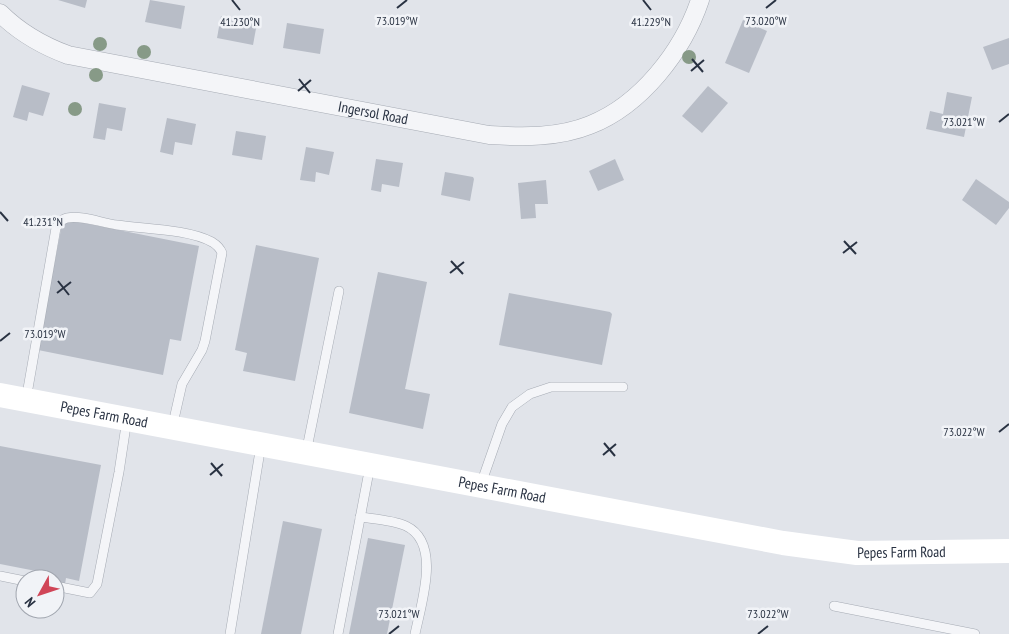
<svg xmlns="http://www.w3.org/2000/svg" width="1009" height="634" viewBox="0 0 1009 634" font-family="'PT Sans Narrow',sans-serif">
	<rect width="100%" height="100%" fill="#e1e4ea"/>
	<g fill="#b8bdc7">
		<polygon points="58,0 87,0 85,8"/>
		<polygon points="150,0 185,6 181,29 145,22"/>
		<polygon points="221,16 257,23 253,45 217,38"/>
		<polygon points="743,20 767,31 749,73 725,63"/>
		<polygon points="287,23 324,29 320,54 283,48"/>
		<polygon points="1009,38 1009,64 992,70 983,47"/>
		<polygon points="22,85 50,93 43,116 29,112 27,121 13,117"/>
		<polygon points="708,86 728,103 702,133 682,116"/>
		<polygon points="947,92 972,97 964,137 926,129 930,111 943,114"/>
		<polygon points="99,103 126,108 122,131 107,128 105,140 93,138"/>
		<polygon points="167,118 196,124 192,145 175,142 173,155 160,152"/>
		<polygon points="236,131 266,136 262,160 232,155"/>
		<polygon points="306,147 334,152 329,175 316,172 315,182 300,180"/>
		<polygon points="376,159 403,163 399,187 382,184 381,192 371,190"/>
		<polygon points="615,159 624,180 598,191 589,171"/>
		<polygon points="445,172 473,177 474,179 470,201 441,195"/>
		<polygon points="976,179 1009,202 1009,208 996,225 962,200"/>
		<polygon points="546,180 548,204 535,204 536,218 521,219 518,183"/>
		<polygon points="63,219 199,246 181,341 170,339 163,375 38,350"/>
		<polygon points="256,245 319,258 295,381 243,371 247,353 235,350"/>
		<polygon points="378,272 427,282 405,389 430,394 423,429 349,413"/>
		<polygon points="509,293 610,312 612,314 602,365 499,345"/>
		<polygon points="0,446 101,465 79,581 66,578 65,584 55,582 55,579 40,579 41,572 0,564"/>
		<polygon points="283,521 322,529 301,634 261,634"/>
		<polygon points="368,538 405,545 387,634 349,634"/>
	</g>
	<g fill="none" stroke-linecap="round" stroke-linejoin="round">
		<defs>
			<g id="lane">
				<path d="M26 400 56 228C59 223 62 219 67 218 83 215 101 223 117 225 144 229 188 229 212 242 217 245 220 248 222 253L205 341 202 350 182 384 172 428"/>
				<polyline points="306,453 339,291"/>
				<polyline points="481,484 502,424 512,407 530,394 551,387 623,387"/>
				<path d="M360 517C374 519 393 520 406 526 442 543 421 604 415 634"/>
				<polyline points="0,576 25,581"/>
				<polyline points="55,586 90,593 97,584 119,472 127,419"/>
				<polyline points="834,606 975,634"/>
				<polyline points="230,634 261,445"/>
				<polyline points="338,634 370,466"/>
			</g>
			<g id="street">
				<path id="s1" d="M0 13C20 33 41 45 68 55L489 135C522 137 558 138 590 125 641 105 683 51 700 0"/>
			</g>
		</defs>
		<use href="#lane" stroke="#a6abb4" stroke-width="10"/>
		<use href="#street" stroke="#a6abb4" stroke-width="19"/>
		<use href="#lane" stroke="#f4f5f8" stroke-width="9"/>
		<use href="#street" stroke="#f4f5f8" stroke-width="18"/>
		<path stroke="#fff" stroke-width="24" id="s2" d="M0 395 783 543 857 553 1009 551"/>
	</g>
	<g fill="#879a87">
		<circle cx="100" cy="44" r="7"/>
		<circle cx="144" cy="52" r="7"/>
		<circle cx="689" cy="57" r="7"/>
		<circle cx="96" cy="75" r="7"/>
		<circle cx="75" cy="109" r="7"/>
	</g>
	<path fill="none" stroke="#293242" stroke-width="2" d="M232 0 240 10M643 0 651 10M397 8 407 0M766 8 776 0M692 59 703 72M691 71 704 60M299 79 310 93M298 91 311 80M999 122 1009 114M0 212 8 221M844 241 856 254M843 253 857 242M451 261 463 274M450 273 464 262M58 281 69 295M57 293 71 282M0 341 10 333M999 432 1009 424M604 443 615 456M603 455 616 444M211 463 222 476M210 475 223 464M389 634 399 626M758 634 768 626"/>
	<g text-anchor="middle" stroke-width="5" stroke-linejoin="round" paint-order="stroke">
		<g font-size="15" fill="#293242" stroke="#f1f3f7">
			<text dy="5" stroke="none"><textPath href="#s1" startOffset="391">Ingersol Road</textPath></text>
			<text dy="5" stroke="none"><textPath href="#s2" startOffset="106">Pepes Farm Road</textPath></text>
			<text dy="5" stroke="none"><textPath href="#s2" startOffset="511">Pepes Farm Road</textPath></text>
			<text dy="5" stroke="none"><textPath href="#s2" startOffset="916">Pepes Farm Road</textPath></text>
		</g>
	</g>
	<g font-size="12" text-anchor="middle" fill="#293242" stroke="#f1f3f7" stroke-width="5" stroke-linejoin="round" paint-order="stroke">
		<text x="397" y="25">73.019°W</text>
		<text x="766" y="25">73.020°W</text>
		<text x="240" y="26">41.230°N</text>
		<text x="651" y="26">41.229°N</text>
		<text x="964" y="126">73.021°W</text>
		<text x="43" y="226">41.231°N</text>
		<text x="45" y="338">73.019°W</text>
		<text x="964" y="436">73.022°W</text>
		<text x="399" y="618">73.021°W</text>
		<text x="768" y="618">73.022°W</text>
	</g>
	<g transform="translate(40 594) rotate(230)"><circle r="24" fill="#f1f3f7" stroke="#a1a6af"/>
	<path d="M0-4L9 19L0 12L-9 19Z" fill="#d04557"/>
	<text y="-8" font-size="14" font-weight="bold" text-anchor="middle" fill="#293242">N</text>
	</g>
</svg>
